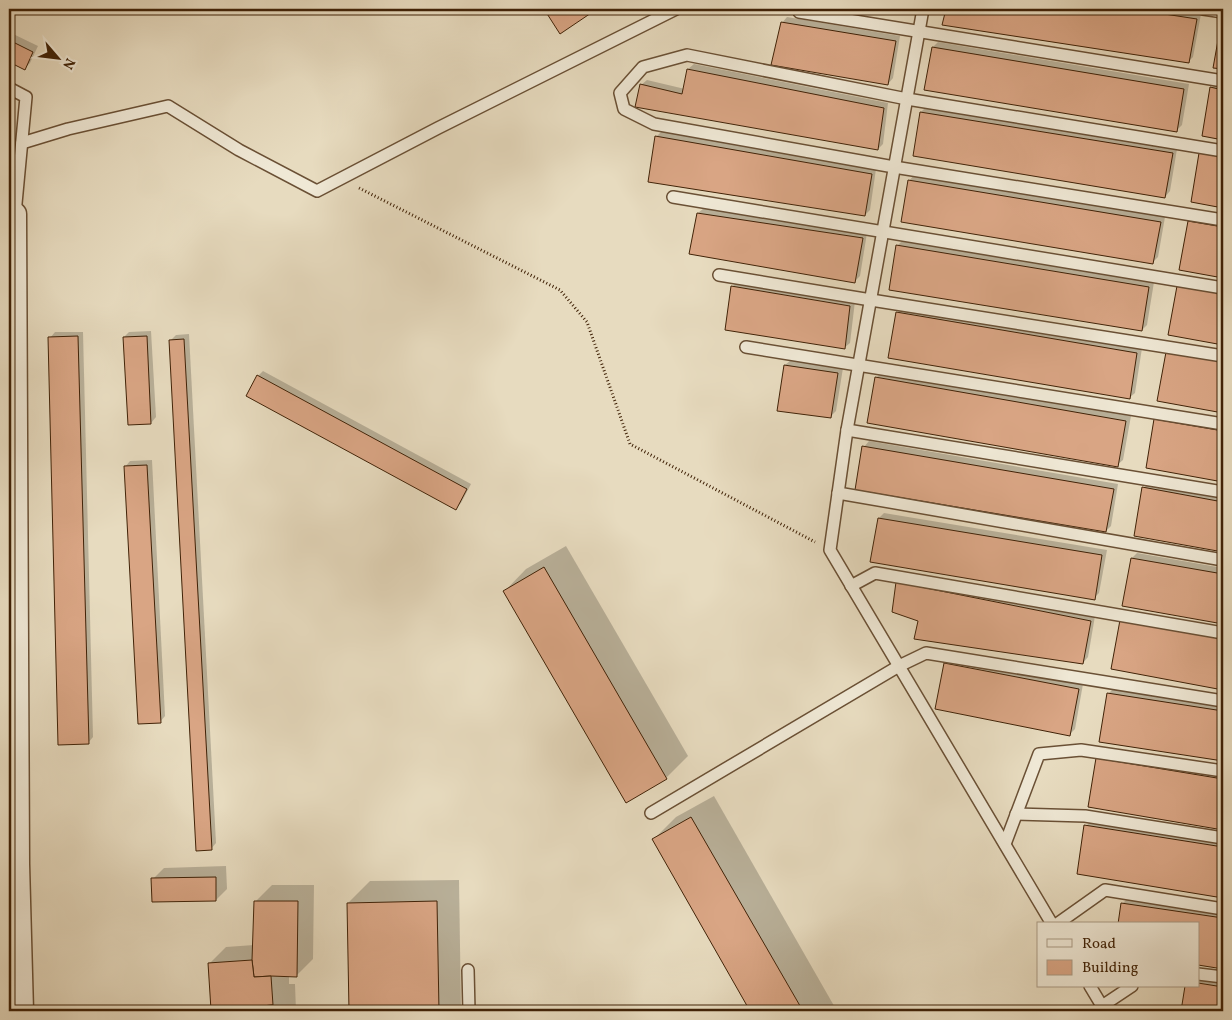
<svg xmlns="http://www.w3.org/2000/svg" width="1232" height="1020" viewBox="0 0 1232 1020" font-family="Vollkorn,serif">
	<rect width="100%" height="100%" fill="#e7dbbf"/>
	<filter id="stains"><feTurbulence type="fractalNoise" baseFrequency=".004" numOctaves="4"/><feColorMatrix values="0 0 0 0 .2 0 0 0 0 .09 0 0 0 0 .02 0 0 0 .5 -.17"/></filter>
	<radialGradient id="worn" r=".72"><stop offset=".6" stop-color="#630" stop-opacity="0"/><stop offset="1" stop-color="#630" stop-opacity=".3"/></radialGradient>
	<g fill="#0003">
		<polygon points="947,9 1169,9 1201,14 1193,57 1188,62 944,24"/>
		<polygon points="787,17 900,36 893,78 888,84 782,23"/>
		<polygon points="9,32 38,46 30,63 25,68 9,60"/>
		<polygon points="938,42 1189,84 1182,125 1176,131 933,47"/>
		<polygon points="694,64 888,103 883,144 878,149 641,85 647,80 685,89 688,69"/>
		<polygon points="1217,83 1223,84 1223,139 1203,135 1212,88"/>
		<polygon points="926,107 1177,149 1170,191 1165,197 921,112"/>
		<polygon points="662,131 876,169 870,210 865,215 657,136"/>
		<polygon points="1206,149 1223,152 1223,207 1192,201 1201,154"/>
		<polygon points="914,175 1165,217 1158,257 1153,262 909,181"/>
		<polygon points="704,208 867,233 860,276 855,281 698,213"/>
		<polygon points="1194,216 1223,222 1223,277 1180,269 1189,222"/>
		<polygon points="902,241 1154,282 1147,325 1142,330 897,246"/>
		<polygon points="737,282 855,301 850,343 844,348 732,287"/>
		<polygon points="1178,287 1223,288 1223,343 1169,334"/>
		<polygon points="902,308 1142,348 1135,393 1129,398 897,313"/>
		<polygon points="151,331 156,417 151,423 124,337 129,332"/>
		<polygon points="55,332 83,332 93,737 88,743 50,338"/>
		<polygon points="189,334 216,843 211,849 171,340 176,335"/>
		<polygon points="1167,353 1223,357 1223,412 1158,400"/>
		<polygon points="791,360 843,368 836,411 831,416 785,365"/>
		<polygon points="263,371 471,484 461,503 456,508 258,376"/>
		<polygon points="882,372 1131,416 1123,460 1117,465 876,378"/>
		<polygon points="1160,414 1223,425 1223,480 1147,467 1155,419"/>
		<polygon points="869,441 1118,484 1111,526 1106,531 864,447"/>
		<polygon points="152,460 165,716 160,722 125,467 130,461"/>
		<polygon points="1149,483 1223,496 1223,551 1135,535 1144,488"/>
		<polygon points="884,513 1107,550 1099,593 1094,598 879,518"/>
		<polygon points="566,546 688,756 666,778 627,801 505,591 526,569"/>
		<polygon points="1137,553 1223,568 1223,623 1123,605 1132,558"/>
		<polygon points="903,578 1095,616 1088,657 1083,663 919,620"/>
		<polygon points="1121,621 1223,633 1223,688 1112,668"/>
		<polygon points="950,659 1083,684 1075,729 1070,734 945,664"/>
		<polygon points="1113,689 1223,705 1223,760 1100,741 1108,694"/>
		<polygon points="1103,753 1223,774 1223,829 1089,806 1098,759"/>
		<polygon points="714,796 837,1011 752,1011 654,839 676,817"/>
		<polygon points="1091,821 1223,842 1223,896 1078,873 1086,826"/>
		<polygon points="226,866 227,889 216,900 153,879 164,868"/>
		<polygon points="459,880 461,1011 350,1011 348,903 370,881"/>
		<polygon points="272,885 314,885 313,959 297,975 289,975 289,984 295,984 296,1011 213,1011 209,964 226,947 254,945 255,902"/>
		<polygon points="1127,899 1223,913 1223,967 1198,964 1198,924 1122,904"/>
		<polygon points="1198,977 1223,981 1223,1011 1182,1011 1186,986 1198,986"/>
	</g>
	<g fill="#d9a584" stroke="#402207">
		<polygon points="544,9 597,9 560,34"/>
		<polygon points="946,9 1132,9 1197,19 1189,63 942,25"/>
		<polygon points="1222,18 1223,19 1223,69 1213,68"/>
		<polygon points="781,22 896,41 888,85 771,65"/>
		<polygon points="9,40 33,52 25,70 9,62"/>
		<polygon points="932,47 1184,89 1177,132 924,90"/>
		<polygon points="687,69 884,108 878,150 635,107 640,84 682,94"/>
		<polygon points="1210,87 1223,90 1223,140 1202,136"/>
		<polygon points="920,112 1173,153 1165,198 913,156"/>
		<polygon points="655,136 872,174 865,216 648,182"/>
		<polygon points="1199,153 1223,157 1223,208 1191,202"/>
		<polygon points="908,180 1161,222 1153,264 901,222"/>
		<polygon points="697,213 863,238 855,283 689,254"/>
		<polygon points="1188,221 1223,227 1223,278 1179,270"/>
		<polygon points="896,245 1149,287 1142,331 889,290"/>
		<polygon points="731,286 850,306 845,349 725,330"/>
		<polygon points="1177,286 1223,294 1223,345 1168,335"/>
		<polygon points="896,312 1137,353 1130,399 888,358"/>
		<polygon points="78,336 89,744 58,745 48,337"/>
		<polygon points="147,336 151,424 128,425 123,337"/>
		<polygon points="184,339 212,850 196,851 169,340"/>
		<polygon points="1166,352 1223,362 1223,413 1157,401"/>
		<polygon points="784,365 838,373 831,418 777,411"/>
		<polygon points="257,375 467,489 456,510 246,396"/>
		<polygon points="875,377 1126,421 1118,467 867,423"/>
		<polygon points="1154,419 1223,431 1223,482 1146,468"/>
		<polygon points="862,446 1114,489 1106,532 855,490"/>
		<polygon points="147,465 161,723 138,724 124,466"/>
		<polygon points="1142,487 1223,502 1223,552 1134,536"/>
		<polygon points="878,518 1102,555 1095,600 870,562"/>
		<polygon points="1131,558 1223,574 1223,624 1122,606"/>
		<polygon points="544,567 667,779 626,803 503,591"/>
		<polygon points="896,582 1091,621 1083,664 914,639 918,621 892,612"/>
		<polygon points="1120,620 1223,639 1223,690 1111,669"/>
		<polygon points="944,663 1079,689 1070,736 935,709"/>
		<polygon points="1107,693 1223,711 1223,761 1099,742"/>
		<polygon points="1096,758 1223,779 1223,830 1088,807"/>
		<polygon points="691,817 803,1011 750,1011 652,839"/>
		<polygon points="1084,825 1223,847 1223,898 1077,874"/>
		<polygon points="216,877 216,901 152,902 151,878"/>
		<polygon points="254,901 298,901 297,977 271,976 254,977 252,960"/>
		<polygon points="437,901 439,1011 349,1011 347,903"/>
		<polygon points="1121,903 1223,918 1223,969 1198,965 1198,924 1118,924"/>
		<polygon points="252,960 254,977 271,976 273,1005 211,1010 208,963"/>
		<polygon points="1198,983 1223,987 1223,1011 1181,1011 1185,986 1198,986"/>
		<polygon points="273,1005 274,1011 212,1011 211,1010"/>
	</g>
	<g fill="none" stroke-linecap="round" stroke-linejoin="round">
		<defs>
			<g id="lane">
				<polyline points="923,9 847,430 830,550 1052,924"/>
				<polyline points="1203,9 1223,12"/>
				<polyline points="799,12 1223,81"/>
				<polyline points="9,88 26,97 15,214"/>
				<polyline points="22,143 68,129 168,106 239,150 317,191 438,128 676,9"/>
				<polyline points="1223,151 907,99 687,55 643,67 620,93 624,109 654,124 894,167 1223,220"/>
				<polyline points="673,197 1223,288"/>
				<polyline points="719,275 871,300 1223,356"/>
				<polyline points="746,347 1223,424"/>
				<polyline points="847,430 1223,492"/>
				<polyline points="838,493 1223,560"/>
				<polyline points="851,586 875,573 1223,633"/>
				<polyline points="651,813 899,666 926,653 1223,701"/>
				<polyline points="1016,814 1085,816 1223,838"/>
				<polyline points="1005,844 1039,754 1081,750 1223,771"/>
				<polyline points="1057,924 1105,890 1223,909"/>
				<polyline points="468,970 469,1011"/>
				<polyline points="1198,974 1223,977"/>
				<polyline points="1090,986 1105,1011"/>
				<polyline points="1102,1006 1132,986"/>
			</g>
			<polyline id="street" points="15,214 18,864 22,1011"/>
		</defs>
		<use href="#lane" stroke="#6a5035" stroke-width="14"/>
		<use href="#street" stroke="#6a5035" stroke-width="25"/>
		<polyline stroke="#402207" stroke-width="3" stroke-dasharray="1 2.5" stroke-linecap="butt" points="359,188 560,290 587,322 630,444 815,542"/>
		<use href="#lane" stroke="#efe8d5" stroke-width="11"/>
		<use href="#street" stroke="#efe8d5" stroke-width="22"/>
	</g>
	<rect width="1232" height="1020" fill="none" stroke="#e7dbbf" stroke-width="30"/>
	<rect x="10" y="10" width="1212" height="1000" fill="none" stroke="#402207" stroke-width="2.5"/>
	<rect x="15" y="15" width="1202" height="990" fill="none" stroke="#402207"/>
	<rect x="1037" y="922" width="162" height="65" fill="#efe8d5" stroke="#a99983"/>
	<rect x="1047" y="939" width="25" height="8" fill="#efe8d5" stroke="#a99983"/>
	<text x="1082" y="948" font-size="15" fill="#402207">Road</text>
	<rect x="1047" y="960" width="25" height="15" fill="#d9a584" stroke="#a99983"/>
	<text x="1082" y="972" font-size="15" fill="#402207">Building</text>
	<g transform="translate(58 58) rotate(118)" stroke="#efe8d5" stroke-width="4" paint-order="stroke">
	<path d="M0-4L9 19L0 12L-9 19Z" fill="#402207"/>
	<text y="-8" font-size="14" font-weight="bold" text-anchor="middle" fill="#402207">N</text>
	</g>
	<rect width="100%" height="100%" filter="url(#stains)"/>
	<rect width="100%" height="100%" fill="url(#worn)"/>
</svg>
